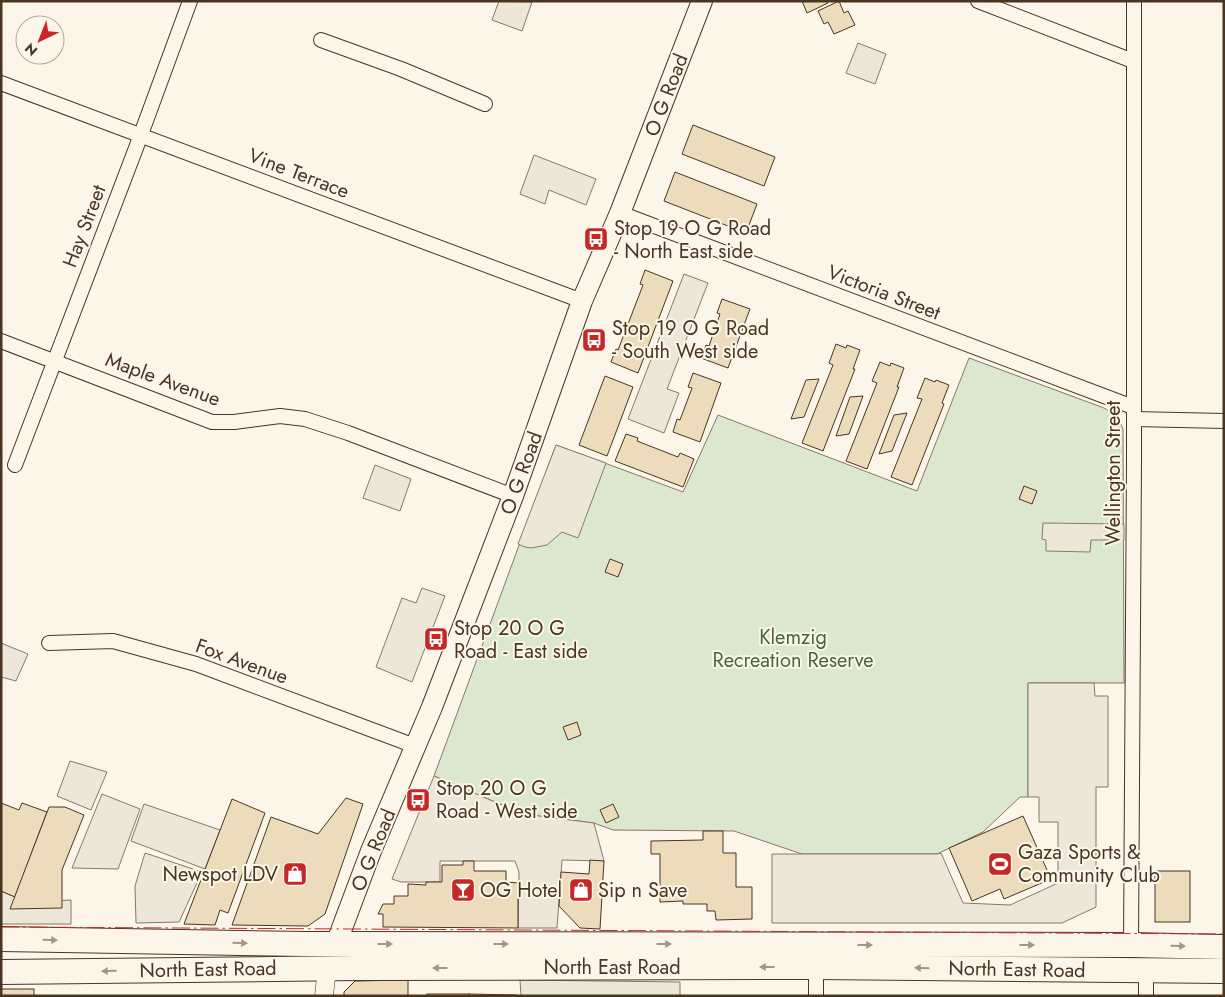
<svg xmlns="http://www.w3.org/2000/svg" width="1225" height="997" viewBox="0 0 1225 997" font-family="Jost,sans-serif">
	<rect width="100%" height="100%" fill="#fbf6e9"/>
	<path fill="#dce7d0" stroke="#887966" d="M969 358 1104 408C1114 413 1119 418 1123 429L1124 683H1028V797H1020L983 832 937 854H802L734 831 613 830 594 823 523 814 434 776 556 445 683 492 718 415 917 491Z"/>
	<g fill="#ede7d9" stroke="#887966">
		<polygon points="499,1 532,2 522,31 492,20"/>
		<polygon points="858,43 886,54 875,84 846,73"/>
		<polygon points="534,155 596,179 586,205 549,190 545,204 520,194"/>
		<polygon points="684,274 708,283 667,389 679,393 664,433 628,419"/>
		<polygon points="556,445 606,463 578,538 562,532 547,545 531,548 525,547 518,544"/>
		<polygon points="375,465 411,479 400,511 363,498"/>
		<polygon points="1043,523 1124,524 1124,540 1091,540 1090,552 1046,551 1046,540 1042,539"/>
		<polygon points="422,588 445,596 412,682 376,667 402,598 416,603"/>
		<polygon points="1,643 28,654 16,681 1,677"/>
		<polygon points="1028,683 1094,683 1095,696 1108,696 1108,787 1096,787 1096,907 1062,923 772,923 772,854 937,854 941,853 963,903 1010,905 1058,883 1058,822 1039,822 1039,797 1028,797"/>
		<polygon points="70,761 107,772 91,810 57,796"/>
		<polygon points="434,776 523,814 594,823 604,861 562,860 557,928 518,928 519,872 515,861 440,861 440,882 401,882 392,879"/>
		<polygon points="102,794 140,809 118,869 72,868"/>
		<polygon points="144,804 220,830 205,869 131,841"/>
		<polygon points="145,853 202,872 179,922 136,923 135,886"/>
		<polygon points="1,891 15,897 13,903 71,900 71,924 1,924"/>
		<polygon points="520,980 680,982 680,996 521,996"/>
	</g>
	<g fill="#ecdcbc" stroke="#4a3520">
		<polygon points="802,1 827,1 828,3 807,13"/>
		<polygon points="839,1 844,13 848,11 855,25 834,34 828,22 824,24 818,11"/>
		<polygon points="693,125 775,157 764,186 682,154"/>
		<polygon points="675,172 757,204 746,233 664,201"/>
		<polygon points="645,270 673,281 638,373 611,362 616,349 618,350 643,285 640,284"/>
		<polygon points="722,299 750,309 728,368 701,358 706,345 709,346 720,314 717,313"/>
		<polygon points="836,344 846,348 847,345 860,350 853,369 855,369 823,451 802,443 833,365 829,363"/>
		<polygon points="880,362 890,366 891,363 904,368 897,387 899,387 867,469 846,461 877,383 872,381"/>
		<polygon points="693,373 721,383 700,442 673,432 677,419 680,420 692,388 688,387"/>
		<polygon points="605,376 633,387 607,456 579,445"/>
		<polygon points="925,378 935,382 936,380 949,385 942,403 944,404 912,485 891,477 922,399 917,398"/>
		<polygon points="819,379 804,417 791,419 806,380"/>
		<polygon points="863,396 849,434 836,436 850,397"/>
		<polygon points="907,413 892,451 879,454 894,415"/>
		<polygon points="626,434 638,438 637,441 678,457 680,453 694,459 683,487 615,461"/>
		<polygon points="1024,486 1037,491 1032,504 1019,499"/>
		<polygon points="610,559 623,564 618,577 605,572"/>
		<polygon points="577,722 581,735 568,740 563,727"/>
		<polygon points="346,798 363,804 325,914 308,926 232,925 271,817 318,834"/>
		<polygon points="232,799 265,813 228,913 220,910 215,925 184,924"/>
		<polygon points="1,803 19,810 22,803 47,812 15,897 1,891"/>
		<polygon points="613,804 619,817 606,823 600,810"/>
		<polygon points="49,807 65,807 84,815 62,870 62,908 10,909"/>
		<polygon points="1023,816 1051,879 1004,899 1000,889 972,901 949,848"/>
		<polygon points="703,831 723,831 723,853 736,853 736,887 752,887 752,919 716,920 715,911 707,911 707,904 683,904 683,901 660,902 660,854 651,854 651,841 703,840"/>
		<polygon points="590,860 604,861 600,929 580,928 559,906 561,872 589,874"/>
		<polygon points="463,861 474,861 474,871 506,871 506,882 518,883 518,928 383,927 383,914 378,914 383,904 394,904 394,896 408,896 408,884 426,885 426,882 442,882 442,865 463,865"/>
		<rect x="1155" y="871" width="35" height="51"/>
		<polygon points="408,980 408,996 344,996 344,992 355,981"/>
		<rect x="1" y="989" width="33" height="7"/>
		<rect x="427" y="994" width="42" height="2"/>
		<polygon points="469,994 517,995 517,996 469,996"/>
	</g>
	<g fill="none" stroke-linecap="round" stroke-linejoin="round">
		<defs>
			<g id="minor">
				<polyline points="978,1 1133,61"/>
				<polyline points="321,40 401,69 485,104"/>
				<polyline points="1,83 582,301"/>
				<polyline points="620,213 1133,407"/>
				<polyline points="1,341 212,422 234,422 280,416 305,419 348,433 513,496"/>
				<polyline points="1134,419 1224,421"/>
				<polyline points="15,465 136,148 190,1"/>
				<polyline points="49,643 113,641 196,664 415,746"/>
				<polyline points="1131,945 1134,461 1134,1"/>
				<polyline points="1146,970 1146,996"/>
				<polyline points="816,996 816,967"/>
			</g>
			<polyline id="tertiary" points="324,996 327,968"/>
			<polyline id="secondary" points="336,944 371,851 432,707 513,496 582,301 620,213 702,1"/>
			<g id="trunk">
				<polyline points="1,939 304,944 1131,945 1224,947"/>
				<polyline points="1,972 358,968 816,967 1224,971"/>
			</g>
		</defs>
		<use href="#minor" stroke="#4a3520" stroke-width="16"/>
		<use href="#tertiary" stroke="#4a3520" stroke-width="19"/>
		<use href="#secondary" stroke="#4a3520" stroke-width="22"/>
		<use href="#trunk" stroke="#4a3520" stroke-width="26"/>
		<use href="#minor" stroke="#fbf6e9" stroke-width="14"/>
		<use href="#tertiary" stroke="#fbf6e9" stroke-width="18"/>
		<use href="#secondary" stroke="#fbf6e9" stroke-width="20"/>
		<use href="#trunk" stroke="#fbf6e9" stroke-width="24"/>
		<polyline stroke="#c62828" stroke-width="1" stroke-dasharray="18 4 2.5 4" stroke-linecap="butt" points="1,927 1224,934"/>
	</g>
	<defs><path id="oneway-solid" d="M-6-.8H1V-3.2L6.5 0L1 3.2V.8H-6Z" transform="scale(1.25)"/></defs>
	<g fill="#a29684">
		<use href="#oneway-solid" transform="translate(50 940) rotate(1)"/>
		<use href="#oneway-solid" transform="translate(240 943) rotate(1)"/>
		<use href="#oneway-solid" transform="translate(385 944)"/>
		<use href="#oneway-solid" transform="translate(501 944)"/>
		<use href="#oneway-solid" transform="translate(664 944)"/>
		<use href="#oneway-solid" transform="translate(865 945)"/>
		<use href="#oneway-solid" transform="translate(1027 945)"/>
		<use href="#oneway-solid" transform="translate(1178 946) rotate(1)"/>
		<use href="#oneway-solid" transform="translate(767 967) rotate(180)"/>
		<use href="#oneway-solid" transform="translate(440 968) rotate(180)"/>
		<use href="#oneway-solid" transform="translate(922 968) rotate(-179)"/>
		<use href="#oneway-solid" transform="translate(109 971) rotate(179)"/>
	</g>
	<defs>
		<symbol id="bus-square" viewBox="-11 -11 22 22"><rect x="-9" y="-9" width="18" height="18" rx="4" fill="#c62828" stroke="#fbf6e9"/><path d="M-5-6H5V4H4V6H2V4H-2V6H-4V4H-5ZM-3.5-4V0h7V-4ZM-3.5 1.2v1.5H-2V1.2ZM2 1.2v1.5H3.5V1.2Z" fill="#fff"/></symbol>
		<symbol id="stadium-square" viewBox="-11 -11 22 22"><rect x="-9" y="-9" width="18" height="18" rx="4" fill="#c62828" stroke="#fbf6e9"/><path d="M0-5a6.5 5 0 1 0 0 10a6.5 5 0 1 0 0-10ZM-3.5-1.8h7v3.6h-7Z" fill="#fff"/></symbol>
		<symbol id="shop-square" viewBox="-11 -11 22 22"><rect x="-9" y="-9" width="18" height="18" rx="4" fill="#c62828" stroke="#fbf6e9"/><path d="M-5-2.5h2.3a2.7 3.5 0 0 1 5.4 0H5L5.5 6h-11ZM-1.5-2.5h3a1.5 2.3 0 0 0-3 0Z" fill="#fff"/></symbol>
		<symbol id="bar-square" viewBox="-11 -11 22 22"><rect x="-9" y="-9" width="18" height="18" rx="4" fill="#c62828" stroke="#fbf6e9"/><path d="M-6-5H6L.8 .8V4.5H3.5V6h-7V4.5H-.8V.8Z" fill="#fff"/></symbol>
	</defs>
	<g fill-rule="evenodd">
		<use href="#bus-square" x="582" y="225" width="28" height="28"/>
		<use href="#bus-square" x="580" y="326" width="28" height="28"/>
		<use href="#bus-square" x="422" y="625" width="28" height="28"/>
		<use href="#bus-square" x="404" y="786" width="28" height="28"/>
		<use href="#stadium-square" x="986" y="850" width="28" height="28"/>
		<use href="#shop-square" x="281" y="860" width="28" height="28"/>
		<use href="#bar-square" x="449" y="876" width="28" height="28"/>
		<use href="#shop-square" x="567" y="876" width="28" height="28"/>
	</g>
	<g text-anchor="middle" stroke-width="4" stroke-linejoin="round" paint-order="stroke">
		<g font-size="20" fill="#4a3520" stroke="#fbf6e9">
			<text transform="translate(666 95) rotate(-69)" y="7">O G Road</text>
			<text transform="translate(299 173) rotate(21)" y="7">Vine Terrace</text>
			<text transform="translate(84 226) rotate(-69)" y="7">Hay Street</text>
			<text transform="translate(884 292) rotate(21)" y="7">Victoria Street</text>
			<text transform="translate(163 379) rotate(20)" y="7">Maple Avenue</text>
			<text transform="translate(521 473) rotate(-70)" y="7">O G Road</text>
			<text transform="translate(1113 473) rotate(-90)" y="7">Wellington Street</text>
			<text transform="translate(242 661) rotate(20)" y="7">Fox Avenue</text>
			<text transform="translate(373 850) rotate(-68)" y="7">O G Road</text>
			<text x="612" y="974">North East Road</text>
			<text transform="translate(208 969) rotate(-1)" y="7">North East Road</text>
			<text transform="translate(1017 969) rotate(1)" y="7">North East Road</text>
		</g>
		<g font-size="20" fill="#4a3520" stroke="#fbf6e9" text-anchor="start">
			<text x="614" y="235">Stop 19 O G Road<tspan x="614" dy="23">- North East side</tspan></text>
			<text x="612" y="335">Stop 19 O G Road<tspan x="612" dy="23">- South West side</tspan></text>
			<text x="454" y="635">Stop 20 O G<tspan x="454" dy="23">Road - East side</tspan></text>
			<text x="436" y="795">Stop 20 O G<tspan x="436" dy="23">Road - West side</tspan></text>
			<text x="1018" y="859">Gaza Sports &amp;<tspan x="1018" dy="23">Community Club</tspan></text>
			<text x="278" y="881" text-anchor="end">Newspot LDV</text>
			<text x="480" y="897">OG Hotel</text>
			<text x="598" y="897">Sip n Save</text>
		</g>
		<g font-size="20" fill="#436837" stroke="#fbf6e9">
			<text x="793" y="644">Klemzig<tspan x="793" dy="23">Recreation Reserve</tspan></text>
		</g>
	</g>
	<rect width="1225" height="997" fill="none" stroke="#4a3520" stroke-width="5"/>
	<g transform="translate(40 40) rotate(223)"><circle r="24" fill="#fbf6e9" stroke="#b4a999"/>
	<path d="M0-4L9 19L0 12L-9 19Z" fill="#c62828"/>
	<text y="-8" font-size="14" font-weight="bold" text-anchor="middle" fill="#4a3520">N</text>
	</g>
</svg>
